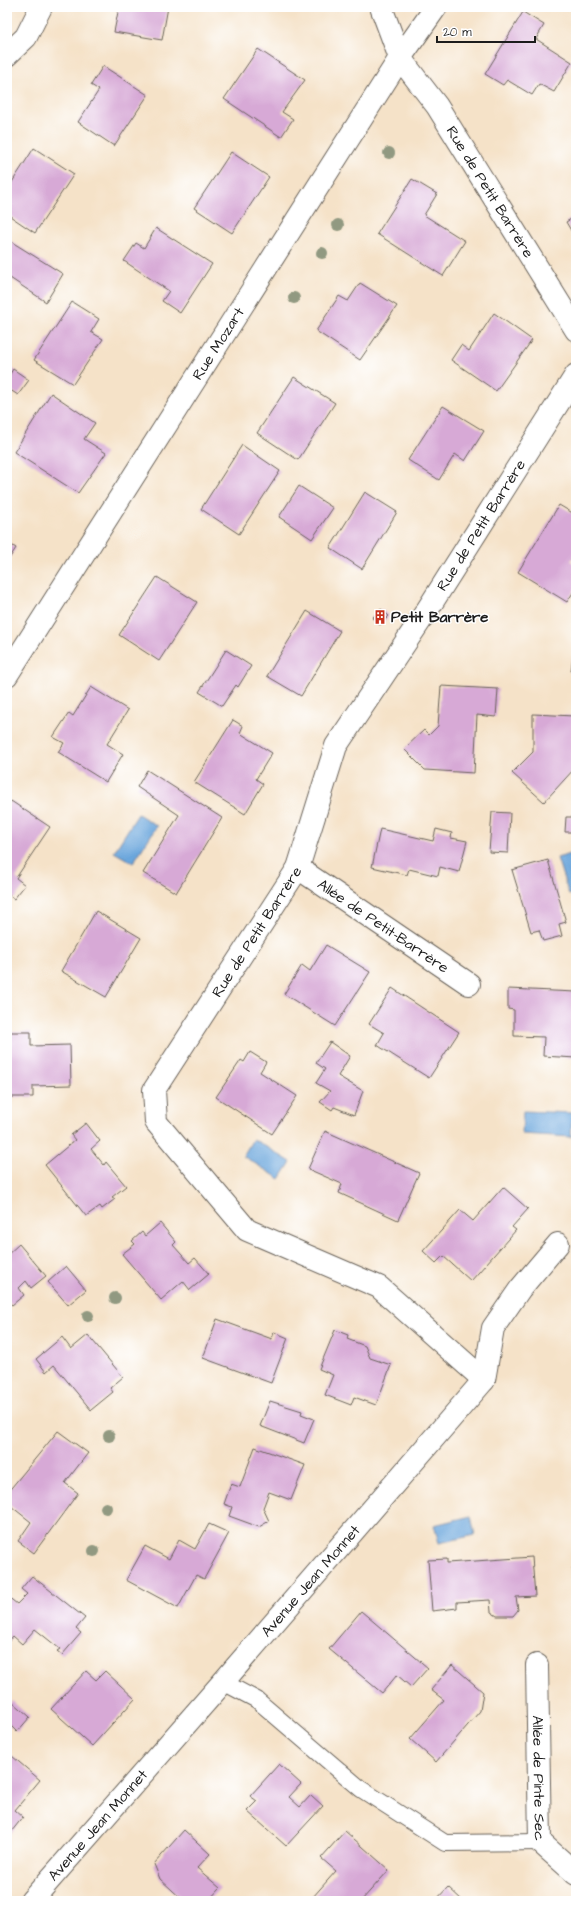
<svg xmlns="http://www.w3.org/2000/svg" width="583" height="1908" viewBox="0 0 583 1908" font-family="'Architects Daughter',sans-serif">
	<rect width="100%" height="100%" fill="#fff"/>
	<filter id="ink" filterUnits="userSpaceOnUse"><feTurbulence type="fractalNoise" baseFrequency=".025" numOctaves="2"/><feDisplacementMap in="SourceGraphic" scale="8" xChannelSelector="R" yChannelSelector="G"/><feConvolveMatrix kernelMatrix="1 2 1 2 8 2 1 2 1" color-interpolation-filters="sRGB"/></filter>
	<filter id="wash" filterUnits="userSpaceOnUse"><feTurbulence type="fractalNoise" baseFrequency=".012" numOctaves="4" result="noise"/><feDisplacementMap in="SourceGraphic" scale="16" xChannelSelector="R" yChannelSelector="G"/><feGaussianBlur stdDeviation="0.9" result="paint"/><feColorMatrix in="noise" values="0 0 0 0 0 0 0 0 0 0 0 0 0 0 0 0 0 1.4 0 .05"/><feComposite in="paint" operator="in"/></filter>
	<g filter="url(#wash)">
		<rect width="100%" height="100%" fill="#f5e2c8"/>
		<g fill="#6ba6dc" stroke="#44617c">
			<polygon points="138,814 157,826 133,863 114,852"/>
			<polygon points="576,852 576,893 569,895 557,858"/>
			<polygon points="523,1111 572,1113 571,1137 522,1134"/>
			<polygon points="253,1139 291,1162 280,1179 243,1156"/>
			<polygon points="471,1516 475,1535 439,1543 434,1525"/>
		</g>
		<g id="blocks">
			<g fill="#d7a9d6">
				<polygon points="119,7 168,7 162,40 114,32"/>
				<polygon points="567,7 576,7 576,13"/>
				<polygon points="523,12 544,25 536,39 572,62 554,92 539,84 532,95 507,80 503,85 485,74"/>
				<polygon points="258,49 305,80 282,112 293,119 281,137 224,99"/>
				<polygon points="103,66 148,95 114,146 78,122 99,90 91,85"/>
				<polygon points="34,148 74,174 35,233 7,214 7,190"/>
				<polygon points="231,152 269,177 232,233 194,208"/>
				<polygon points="412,179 437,194 424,215 465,241 443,276 377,234"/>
				<polygon points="576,216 576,239 566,222"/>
				<polygon points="156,228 212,264 180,313 162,301 169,291 124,261 136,243 144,248"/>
				<polygon points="7,239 63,274 46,302 7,276"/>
				<polygon points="360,283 397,306 360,360 316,331 339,296 348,301"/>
				<polygon points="72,302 99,319 91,332 103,339 73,384 34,360"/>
				<polygon points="494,313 532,340 496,391 451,360 461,345 469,351"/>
				<polygon points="13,369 29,380 18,395 7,388 7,379"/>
				<polygon points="294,377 335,403 298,460 257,433"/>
				<polygon points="51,393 95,423 84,439 106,453 78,493 14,452"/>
				<polygon points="443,406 484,431 465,461 455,454 439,480 408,460"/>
				<polygon points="242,445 280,471 239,534 201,509"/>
				<polygon points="299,486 333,508 312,539 279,517"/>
				<polygon points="365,492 397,512 362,569 330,548"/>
				<polygon points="559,505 576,515 576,553 571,561 576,565 576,588 567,602 518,572"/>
				<polygon points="7,542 16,548 7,562"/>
				<polygon points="157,577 197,602 159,661 119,635"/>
				<polygon points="381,609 389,616 380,625 372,618"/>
				<polygon points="307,611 340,631 301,696 267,676"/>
				<polygon points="226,650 251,666 238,687 236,685 222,706 199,692"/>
				<polygon points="573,655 576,656 576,673 571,671"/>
				<polygon points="441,686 498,689 496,717 477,715 474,773 425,770 404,749 424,730 429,735 438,726"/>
				<polygon points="91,687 128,710 107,744 123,754 106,782 58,752 64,743 53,737 69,713 73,716"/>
				<polygon points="574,710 576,710 575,768 544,802 512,773 533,752 533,714 574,716"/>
				<polygon points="233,720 243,726 240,733 272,753 256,779 263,784 245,814 194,782"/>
				<polygon points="147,770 222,818 176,893 143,873 179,815 137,787"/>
				<polygon points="11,801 50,827 16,878 25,885 14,899 7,894 7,807"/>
				<polygon points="492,812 510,813 508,853 489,852"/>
				<polygon points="566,817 576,817 576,832 565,832"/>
				<polygon points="380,829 433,841 436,829 452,833 451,838 467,841 459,872 440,867 438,876 409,869 407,875 372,867"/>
				<polygon points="548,860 566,922 559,924 562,936 543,941 539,930 531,932 512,870"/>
				<polygon points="96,911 141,938 106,997 61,971"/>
				<polygon points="326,945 370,972 335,1026 284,994 302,965 310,971"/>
				<polygon points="392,988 459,1032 429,1078 377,1045 384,1033 369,1024"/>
				<polygon points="508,989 576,992 576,1058 543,1056 544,1037 514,1036 514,1010 508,1009"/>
				<polygon points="7,1032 31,1032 31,1046 70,1045 71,1085 33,1086 33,1097 7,1097"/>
				<polygon points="330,1042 350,1056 338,1076 363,1091 354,1115 334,1107 332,1110 320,1102 330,1091 316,1083 325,1069 316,1063"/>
				<polygon points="250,1052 266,1062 260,1072 297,1096 272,1134 216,1097 241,1060 244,1062"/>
				<polygon points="86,1123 100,1141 91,1149 104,1165 106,1162 126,1186 112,1197 115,1199 102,1209 100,1206 86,1216 45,1165 75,1140 71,1135"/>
				<polygon points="325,1131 419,1173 398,1220 339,1193 342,1184 308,1169"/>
				<polygon points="503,1187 528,1209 512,1227 516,1230 471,1281 443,1256 436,1263 423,1251 460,1210 473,1221"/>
				<polygon points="160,1223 176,1242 173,1245 189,1263 195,1258 209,1274 190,1290 183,1281 161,1300 122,1254 135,1244 132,1241 142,1232 145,1236"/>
				<polygon points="19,1244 46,1276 31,1288 26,1281 19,1288 24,1295 12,1305 7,1301 7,1255"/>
				<polygon points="66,1266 86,1290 68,1305 48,1282"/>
				<polygon points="217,1319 272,1339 274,1332 288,1338 271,1383 203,1358"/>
				<polygon points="335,1330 348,1335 347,1339 365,1346 370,1358 391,1365 376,1405 354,1397 351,1405 325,1395 333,1375 319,1369"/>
				<polygon points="88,1335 123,1377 110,1388 113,1392 91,1410 54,1365 46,1372 36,1359 62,1337 71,1349"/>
				<polygon points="270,1401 302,1411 301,1414 314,1419 304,1443 260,1426"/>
				<polygon points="58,1431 88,1453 65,1483 78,1493 34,1553 18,1541 31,1522 7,1503 7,1493"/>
				<polygon points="255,1447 305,1465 291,1500 269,1492 263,1508 269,1521 259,1527 229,1516 232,1507 224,1504 231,1484 240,1487"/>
				<polygon points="209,1524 229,1533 204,1579 196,1575 178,1608 126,1580 145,1546 169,1559 179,1540 195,1549"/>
				<polygon points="532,1557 535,1596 516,1597 518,1610 513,1616 497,1616 491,1612 490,1600 457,1602 457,1608 432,1611 428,1560 447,1559 447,1563"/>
				<polygon points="576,1559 576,1571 572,1569"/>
				<polygon points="32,1576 85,1618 76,1629 81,1633 62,1655 57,1651 60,1649 35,1629 22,1644 13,1636 7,1643 7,1596 17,1604 27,1594 21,1589"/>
				<polygon points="361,1611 428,1668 411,1687 397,1675 382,1693 329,1649"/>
				<polygon points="452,1665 483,1692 480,1711 436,1762 410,1739 444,1700 431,1690"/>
				<polygon points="86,1671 96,1680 105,1671 135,1699 92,1746 51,1709"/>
				<polygon points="12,1701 30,1717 17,1732 7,1722 7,1707"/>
				<polygon points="12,1756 40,1780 15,1810 23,1817 7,1837 7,1762"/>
				<polygon points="279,1764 301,1784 289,1797 300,1807 311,1795 323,1806 286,1846 247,1811 257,1801 250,1796"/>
				<polygon points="184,1830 210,1854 197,1868 220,1888 208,1901 184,1901 160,1879 154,1864"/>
				<polygon points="345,1831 389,1870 361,1901 315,1901 312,1898 336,1871 321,1858"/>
				<polygon points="448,1887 463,1901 435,1901"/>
			</g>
		</g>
	</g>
	<g filter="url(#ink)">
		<use href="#blocks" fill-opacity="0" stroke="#686158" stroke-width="1"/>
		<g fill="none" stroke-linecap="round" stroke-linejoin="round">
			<defs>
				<polyline id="lane" points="223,1682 257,1700 361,1789 445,1843 540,1842"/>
				<g id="street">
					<path id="s1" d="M436 7 400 58 437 106 576 330"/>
					<polyline points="7,55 26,37 41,7"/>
					<path id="s2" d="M7 675 400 58 381 7"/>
					<path id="s3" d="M298 868 469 984"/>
					<path id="s4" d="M484 1380 379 1287 247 1230 156 1122 154 1090 298 868 336 746 426 612 576 375"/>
					<path id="s5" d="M537 1665 540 1842 576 1874"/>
					<path id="s6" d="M31 1901 223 1682 484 1380 493 1328 520 1289 558 1244"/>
				</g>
			</defs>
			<use href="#lane" stroke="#686158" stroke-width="18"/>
			<use href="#street" stroke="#686158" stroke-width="24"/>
			<use href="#lane" stroke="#fff" stroke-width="16"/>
			<use href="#street" stroke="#fff" stroke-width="22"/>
		</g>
		<g fill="#919981">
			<circle cx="389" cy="153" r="6"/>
			<circle cx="338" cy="225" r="6"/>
			<circle cx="322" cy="253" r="6"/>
			<circle cx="294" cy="298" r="6"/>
			<circle cx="115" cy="1298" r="6"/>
			<circle cx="88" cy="1316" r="6"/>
			<circle cx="109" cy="1436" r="6"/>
			<circle cx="106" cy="1508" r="6"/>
			<circle cx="94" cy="1551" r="6"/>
		</g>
	</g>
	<defs>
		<symbol id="building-bare" viewBox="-9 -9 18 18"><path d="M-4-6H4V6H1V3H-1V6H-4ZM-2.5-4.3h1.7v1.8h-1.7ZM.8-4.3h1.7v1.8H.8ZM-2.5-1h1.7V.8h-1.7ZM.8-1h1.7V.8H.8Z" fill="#c8321e" stroke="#fff" stroke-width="2.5" paint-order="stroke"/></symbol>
	</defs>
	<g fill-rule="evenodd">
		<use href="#building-bare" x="370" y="607" width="20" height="20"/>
	</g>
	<g text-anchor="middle" stroke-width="3" stroke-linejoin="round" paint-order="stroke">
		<g font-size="15" fill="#1c1c1c" stroke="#fff">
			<text dy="5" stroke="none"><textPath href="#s1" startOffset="224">Rue de Petit Barrère</textPath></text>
			<text dy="5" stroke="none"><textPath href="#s2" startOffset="393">Rue Mozart</textPath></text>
			<text dy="5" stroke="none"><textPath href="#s4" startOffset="1114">Rue de Petit Barrère</textPath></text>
			<text dy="5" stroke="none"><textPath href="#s3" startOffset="103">Allée de Petit-Barrère</textPath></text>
			<text dy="5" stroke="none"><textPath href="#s4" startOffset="646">Rue de Petit Barrère</textPath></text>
			<text dy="5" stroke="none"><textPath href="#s6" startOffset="425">Avenue Jean Monnet</textPath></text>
			<text dy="5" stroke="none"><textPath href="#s5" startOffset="113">Allée de Pinte Sec</textPath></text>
			<text dy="5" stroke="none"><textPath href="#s6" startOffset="101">Avenue Jean Monnet</textPath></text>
		</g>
		<g font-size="15" font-weight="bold" fill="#1c1c1c" stroke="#fff" text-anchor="start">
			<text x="391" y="622">Petit Barrère</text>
		</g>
	</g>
	<rect width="583" height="1908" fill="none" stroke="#fff" stroke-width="24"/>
	<path d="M437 36v6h98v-6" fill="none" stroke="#1c1c1c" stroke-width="2"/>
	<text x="443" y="36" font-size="12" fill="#1c1c1c" stroke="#ffffff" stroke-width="3" paint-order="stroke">20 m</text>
</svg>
